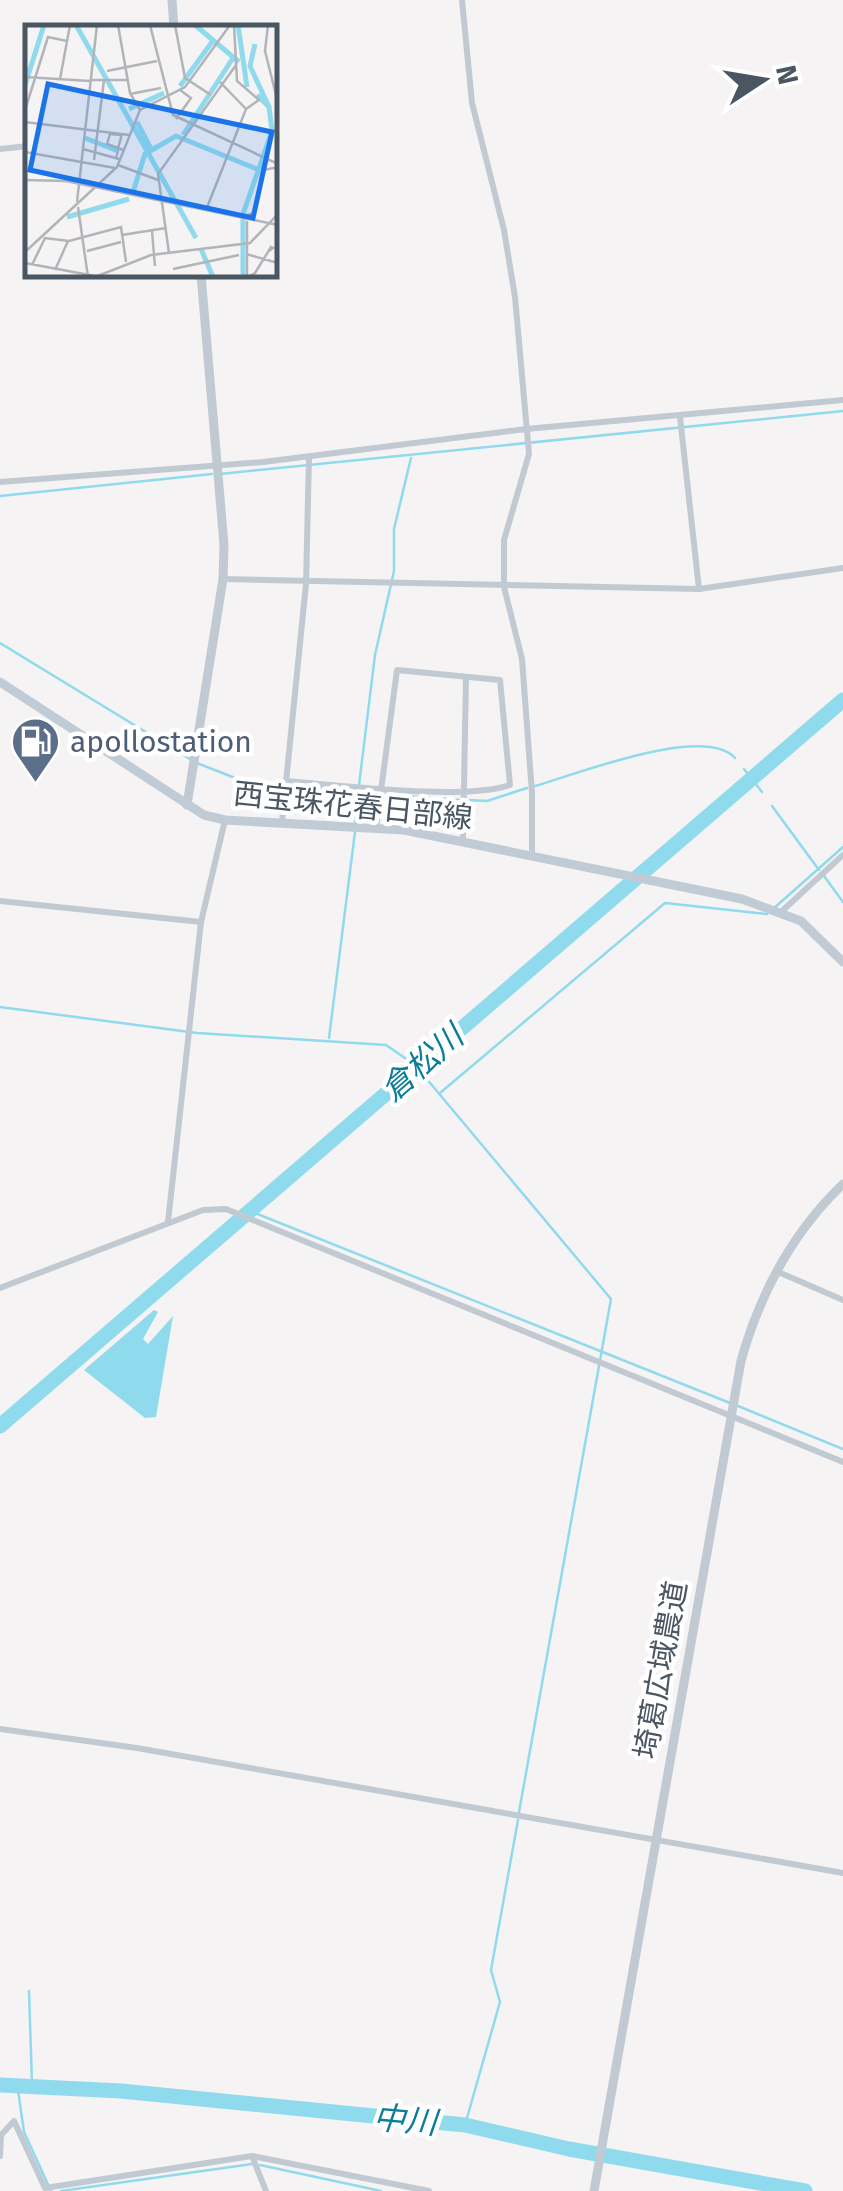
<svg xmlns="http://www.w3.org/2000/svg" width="843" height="2191" viewBox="0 0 843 2191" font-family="'Fira Sans','Noto Sans JP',sans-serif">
	<rect width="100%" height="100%" fill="#f5f3f3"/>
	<polygon fill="#90daee" points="154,1310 158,1312 143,1339 148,1344 173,1316 156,1417 145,1418 84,1370"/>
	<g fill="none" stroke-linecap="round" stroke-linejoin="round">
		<g stroke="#90daee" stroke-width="2.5">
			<polyline points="220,474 843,411"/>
			<polyline points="0,496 212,474"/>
			<polyline points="0,643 190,759"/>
			<polyline points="197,763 248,783 459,800"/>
			<polyline points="744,769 762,792"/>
			<polyline points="359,785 375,655 394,571 394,529 411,458"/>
			<path d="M535 786C577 774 704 724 735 758"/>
			<polyline points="467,800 487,801 527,788"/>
			<polyline points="772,806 819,870"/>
			<polyline points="355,824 358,793"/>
			<polyline points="824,876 843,902"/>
			<polyline points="773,909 843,847"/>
			<polyline points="0,1007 197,1033 386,1045 415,1065 611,1299 519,1812"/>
			<polyline points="329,1038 355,832"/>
			<polyline points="440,1093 665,903 767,914"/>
			<polyline points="250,1211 730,1403"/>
			<polyline points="738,1406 843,1449"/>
			<polyline points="29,1991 32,2084"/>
			<polyline points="17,2083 24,2132 51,2191"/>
			<polyline points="465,2125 500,2002 491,1970 518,1820"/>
			<polyline points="260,2165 381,2191"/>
			<polyline points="61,2191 252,2164"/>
		</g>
		<g stroke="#90daee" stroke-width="15">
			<polyline points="0,1426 843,700"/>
			<polyline points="0,2085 121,2091 465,2125 569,2149 805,2191"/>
		</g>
		<g stroke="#c1cad2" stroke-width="6">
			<polyline points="462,0 472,103 504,230 515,297 529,454 504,540 504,587 522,659 532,793 532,856"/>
			<polyline points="0,149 28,146"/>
			<polyline points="680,417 699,589"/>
			<polyline points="0,482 263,462 526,429 843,400"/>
			<polyline points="223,579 699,589 843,568"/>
			<path d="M285 781C340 785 462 801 510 785L500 680 397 670 376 828"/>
			<polyline points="282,822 306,584 309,457"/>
			<polyline points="463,839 466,677"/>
			<polyline points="0,901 201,922"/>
			<polyline points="782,911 843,855"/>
			<polyline points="168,1222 201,922 225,820"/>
			<polyline points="776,1271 843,1300"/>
			<polyline points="0,1288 203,1210 226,1209 843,1462"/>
			<polyline points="0,1729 137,1748 843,1873"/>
			<polyline points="0,2156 1,2135 14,2121 45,2188 252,2156 429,2191"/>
			<polyline points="252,2156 266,2191"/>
		</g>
		<g stroke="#c1cad2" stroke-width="9">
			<polyline points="172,0 174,28"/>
			<polyline points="187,805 223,579 224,545 201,275"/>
			<path d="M594 2191 741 1361C760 1293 792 1233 843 1184"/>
		</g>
		<polyline stroke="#c1cbd6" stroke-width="9" points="0,682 204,815 225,820 404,830 742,899 801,921 843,962"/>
	</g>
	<defs>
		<symbol id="fuel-pin" viewBox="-11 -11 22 30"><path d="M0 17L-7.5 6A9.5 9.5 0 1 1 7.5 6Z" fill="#5c6f8a" stroke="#fff"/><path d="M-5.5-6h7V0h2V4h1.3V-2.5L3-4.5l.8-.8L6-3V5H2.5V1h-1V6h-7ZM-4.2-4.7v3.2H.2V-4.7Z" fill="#fff"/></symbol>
	</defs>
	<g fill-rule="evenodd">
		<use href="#fuel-pin" x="8" y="714" width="55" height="75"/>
	</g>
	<g text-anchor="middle" stroke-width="9" stroke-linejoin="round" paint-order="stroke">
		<g font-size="30" fill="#4e5e75" stroke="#fff" text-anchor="start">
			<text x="70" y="752">apollostation</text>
		</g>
		<g font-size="30" fill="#4a5661" stroke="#fff">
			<text transform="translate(353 806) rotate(6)" y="10">西宝珠花春日部線</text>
			<text transform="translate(661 1670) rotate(-80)" y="10">埼葛広域農道</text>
		</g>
		<g font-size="32" font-style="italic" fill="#0c7c9b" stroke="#fff">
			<text transform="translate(422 1063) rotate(-41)" y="11">倉松川</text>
			<text transform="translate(405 2120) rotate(5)" y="11">中川</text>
		</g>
	</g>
	<g transform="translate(25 25)">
		<rect width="252" height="252" fill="#f5f3f3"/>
		<path fill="none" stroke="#90daee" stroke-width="5" d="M51 0 171 213M170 0 214 37M213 0 222 62M230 19 225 41 244 82M0 60 19 0M155 61 187 17M104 84 139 68M112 97 126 124M158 110 208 33M60 113 93 126M108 167 120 129 151 111 232 144M42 192 104 174M176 224 188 252M218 252V189L247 106 244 82 232 70"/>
		<path fill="none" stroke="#b1b4b9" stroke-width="2.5" d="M61 0H114M93 0 105 68 115 85M125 0 148 90 253 139M150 0 160 53 186 70M243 0 240 26 253 78M82 46 132 36M0 52 65 56M35 54 45 0M65 55H102M195 57 221 84M105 69 136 63M0 85 23 12 42 16M151 94 166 73 155 65M0 97 104 110M58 124 94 134M0 127 90 143M91 133 93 126V123L96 113V110L85 109 82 119 93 123 98 125M69 135 79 55M93 140 133 155M0 155 41 156 253 200M52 177 72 0M53 182 63 252M181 185 221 84 234 75 212 56 209 0M222 190 229 188 239 145 253 142M127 206 130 241M97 210 141 203M62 226 96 217M0 227 92 142 115 85 160 62 205 0M144 228 133 149 211 40M221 229 253 238M0 238 70 251M7 240 20 213 44 216 96 202 101 237M148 244 214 230M30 245 43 216M70 252 126 230 225 218 253 189M222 252V196M223 252 230 248 246 222 248 223 244 226"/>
		<path fill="#1a73e8" fill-opacity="0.15" stroke="#1a73e8" stroke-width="5" d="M23 59 247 107 228 193 5 145Z"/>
		<rect width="252" height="252" fill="none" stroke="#4a5661" stroke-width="5"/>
	</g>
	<g transform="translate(763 80) rotate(78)" stroke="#ffffff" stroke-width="8" paint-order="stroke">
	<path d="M0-8L18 38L0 25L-18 38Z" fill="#4a5661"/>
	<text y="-15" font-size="28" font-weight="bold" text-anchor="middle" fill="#4a5661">N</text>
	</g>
</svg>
